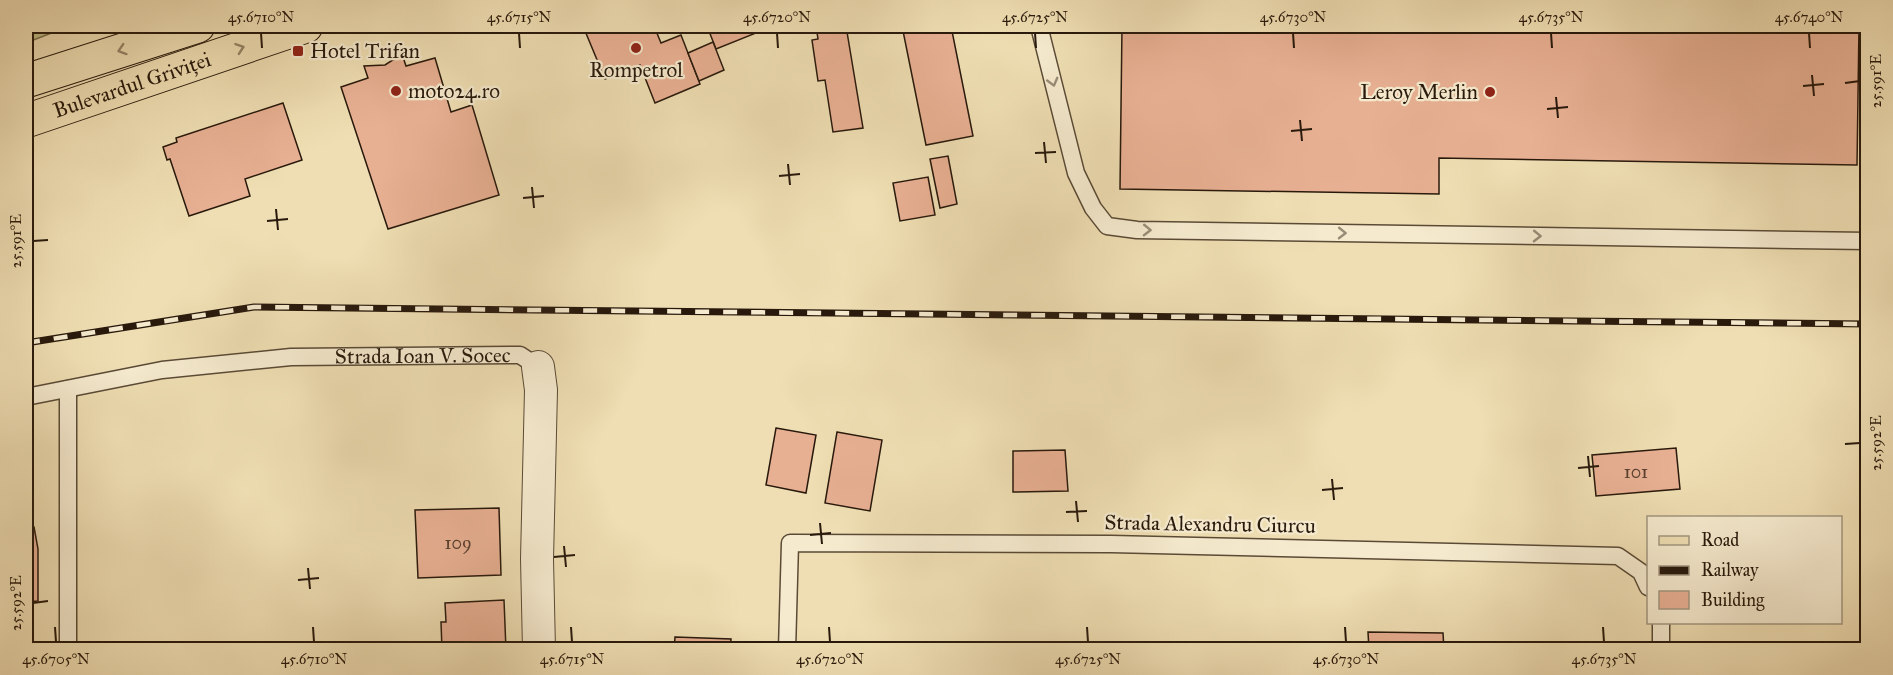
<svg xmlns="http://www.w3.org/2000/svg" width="1893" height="675" viewBox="0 0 1893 675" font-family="'IM FELL Great Primer',serif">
	<rect width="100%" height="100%" fill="#efdeb3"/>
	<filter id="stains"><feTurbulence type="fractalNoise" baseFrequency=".00333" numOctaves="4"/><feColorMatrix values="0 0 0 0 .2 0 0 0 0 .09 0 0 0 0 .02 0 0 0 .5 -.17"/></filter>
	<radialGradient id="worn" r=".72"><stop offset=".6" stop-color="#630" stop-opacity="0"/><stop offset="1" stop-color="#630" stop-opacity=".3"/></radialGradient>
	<polygon fill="#c0bf88" stroke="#746c4a" stroke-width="1.5" points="26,26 53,26 54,32 26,43"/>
	<g fill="#e8b093" stroke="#28190c" stroke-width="1.5">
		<polygon points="583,26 654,26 661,43 681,35 700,84 655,103 640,65 605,79"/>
		<polygon points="707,26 764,26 766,29 716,49"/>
		<polygon points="816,26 846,26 863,128 833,132 825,80 818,81 812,40 818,39"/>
		<polygon points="902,26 951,26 973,136 926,145"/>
		<polygon points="1122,26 1859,26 1857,165 1439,158 1439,194 1120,189"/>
		<polygon points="713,42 724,70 699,81 688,53"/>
		<polygon points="402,54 406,66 435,58 451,112 472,105 499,195 388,229 341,87 368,78 364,66 385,65"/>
		<polygon points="283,103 302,160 245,179 250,196 189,216 170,159 167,160 163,147 177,142 176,138"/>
		<polygon points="948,156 957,204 940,208 930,159"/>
		<polygon points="928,177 935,215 900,221 893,183"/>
		<polygon points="776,428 816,435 806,493 766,485"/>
		<polygon points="837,432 882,440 870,511 825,503"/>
		<polygon points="1676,448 1680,489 1596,496 1592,455"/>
		<polygon points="1065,450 1068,491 1013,492 1013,451"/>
		<polygon points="499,508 501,575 418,578 415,510"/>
		<polygon points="34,527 38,549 38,601 26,602 26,528"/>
		<polygon points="504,600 506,650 442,650 441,622 446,622 445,603"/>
		<polygon points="1368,632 1443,633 1444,650 1369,650"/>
		<polygon points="675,637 731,639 730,650 674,650"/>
	</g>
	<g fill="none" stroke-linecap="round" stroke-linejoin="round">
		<defs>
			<g id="service">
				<polyline points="1039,26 1076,173 1093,208 1107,226 1137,230 1868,241"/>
				<polyline points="68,389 68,650"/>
				<path id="s1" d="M26 397 162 370 291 357 520 355 538 367"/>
				<polyline points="787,650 790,543 1111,544 1618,556 1641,572 1648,587"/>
				<polyline points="1661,650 1661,622"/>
			</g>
			<polyline id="minor" points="538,367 541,390 537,559 539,650"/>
			<g id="primary">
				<polyline points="26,81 198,26"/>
				<path id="s2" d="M26 121 306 26"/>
			</g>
		</defs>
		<use href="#service" stroke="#5a4a36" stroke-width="19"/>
		<use href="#minor" stroke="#5a4a36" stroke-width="34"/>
		<use href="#primary" stroke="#28190c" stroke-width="35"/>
		<use href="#service" stroke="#f5eace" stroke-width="16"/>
		<use href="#minor" stroke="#f5eace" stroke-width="32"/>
		<use href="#primary" stroke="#efdeb3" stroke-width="33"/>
		<defs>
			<polyline id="rail" points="26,343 254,307 1868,324"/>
		</defs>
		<use href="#rail" stroke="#28190c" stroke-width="7"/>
		<use href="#rail" stroke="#f5eace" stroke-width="4.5" stroke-dasharray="14" stroke-linecap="butt"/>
	</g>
	<defs><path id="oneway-chevron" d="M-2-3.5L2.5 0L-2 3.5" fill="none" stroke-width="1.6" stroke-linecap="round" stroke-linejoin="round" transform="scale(1.5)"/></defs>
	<g stroke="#958568">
		<use href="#oneway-chevron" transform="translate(240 48) rotate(-19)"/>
		<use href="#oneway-chevron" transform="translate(122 50) rotate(162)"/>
	</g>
	<g stroke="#998c77">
		<use href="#oneway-chevron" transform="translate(1053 82) rotate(75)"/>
		<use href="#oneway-chevron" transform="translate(1147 230) rotate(1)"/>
		<use href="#oneway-chevron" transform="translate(1342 233) rotate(1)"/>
		<use href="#oneway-chevron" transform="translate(1537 236) rotate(1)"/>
	</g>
	<path fill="none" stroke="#28190c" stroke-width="2" d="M261 33 262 48M519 33 520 48M777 33 778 48M1035 33 1036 48M1293 33 1294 48M1551 33 1552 48M1809 33 1810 48M1812 75 1814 96M1845 83 1860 81M1803 86 1824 84M1556 97 1558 118M1547 109 1568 107M1300 120 1302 141M1291 131 1312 129M1044 142 1046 163M1035 153 1056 152M788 164 790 185M779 176 800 174M532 187 534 208M523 198 544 196M276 209 278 230M267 221 288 219M33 241 48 240M1845 444 1860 443M1588 456 1590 477M1578 468 1599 466M1332 479 1334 500M1322 490 1343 488M1076 501 1078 522M1066 512 1087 511M820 523 822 544M810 535 831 533M564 546 566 567M554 557 575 555M308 568 310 589M298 580 319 578M33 603 48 601M55 627 56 642M313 627 314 642M571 627 572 642M829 627 830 642M1087 627 1088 642M1345 627 1346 642M1603 627 1604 642"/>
	<g fill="#8f2418" stroke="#f5eace" stroke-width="2">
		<circle cx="636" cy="48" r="6"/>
		<rect x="292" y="45" width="12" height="12" rx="3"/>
		<circle cx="396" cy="91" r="6"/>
		<circle cx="1490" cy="92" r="6"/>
	</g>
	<g text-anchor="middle" stroke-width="4.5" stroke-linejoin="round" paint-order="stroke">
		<g font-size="18" fill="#583f2e">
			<text x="1636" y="478">101</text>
			<text x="458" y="549">109</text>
		</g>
		<g font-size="21" fill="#28190c" stroke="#f5eace" text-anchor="start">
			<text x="310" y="58">Hotel Trifan</text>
			<text x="636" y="77" text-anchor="middle">Rompetrol</text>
			<text x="408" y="98">moto24.ro</text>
			<text x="1478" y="99" text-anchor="end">Leroy Merlin</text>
		</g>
		<g font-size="21" fill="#28190c" stroke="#f5eace">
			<text dy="7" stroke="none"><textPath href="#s2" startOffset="112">Bulevardul Griviței</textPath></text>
			<text dy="7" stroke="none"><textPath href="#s1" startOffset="400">Strada Ioan V. Socec</textPath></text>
			<text transform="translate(1210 524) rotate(1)" y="7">Strada Alexandru Ciurcu</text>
		</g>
	</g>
	<rect width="1893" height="675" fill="none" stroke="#efdeb3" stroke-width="66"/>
	<rect x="1647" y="516" width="195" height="108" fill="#f5eace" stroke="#a39680" stroke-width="1.5"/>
	<rect x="1659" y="536" width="30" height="9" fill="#efdeb3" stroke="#a39680" stroke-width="1.5"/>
	<text x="1701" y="546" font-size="18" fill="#28190c">Road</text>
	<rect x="1659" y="566" width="30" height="9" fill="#28190c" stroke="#a39680" stroke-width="1.5"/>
	<text x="1701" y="576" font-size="18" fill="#28190c">Railway</text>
	<rect x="1659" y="591" width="30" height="18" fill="#e8b093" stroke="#a39680" stroke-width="1.5"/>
	<text x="1701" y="606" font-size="18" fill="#28190c">Building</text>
	<rect x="33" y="33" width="1827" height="609" fill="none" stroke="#28190c" stroke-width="2"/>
	<g font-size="15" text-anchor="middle" fill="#28190c">
		<text x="261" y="22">45.6710°N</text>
		<text x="519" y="22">45.6715°N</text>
		<text x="777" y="22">45.6720°N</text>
		<text x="1035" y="22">45.6725°N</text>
		<text x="1293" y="22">45.6730°N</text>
		<text x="1551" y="22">45.6735°N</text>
		<text x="1809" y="22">45.6740°N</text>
		<text transform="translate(1876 81) rotate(-90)" y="5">25.591°E</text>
		<text transform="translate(16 241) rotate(-90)" y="5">25.591°E</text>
		<text transform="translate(1876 443) rotate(-90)" y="5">25.592°E</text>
		<text transform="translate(16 603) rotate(-90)" y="5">25.592°E</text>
		<text x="56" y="664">45.6705°N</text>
		<text x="314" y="664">45.6710°N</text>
		<text x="572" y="664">45.6715°N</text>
		<text x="830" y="664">45.6720°N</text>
		<text x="1088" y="664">45.6725°N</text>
		<text x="1346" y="664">45.6730°N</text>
		<text x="1604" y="664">45.6735°N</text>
	</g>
	<rect width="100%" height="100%" filter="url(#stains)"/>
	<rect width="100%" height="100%" fill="url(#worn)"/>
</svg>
